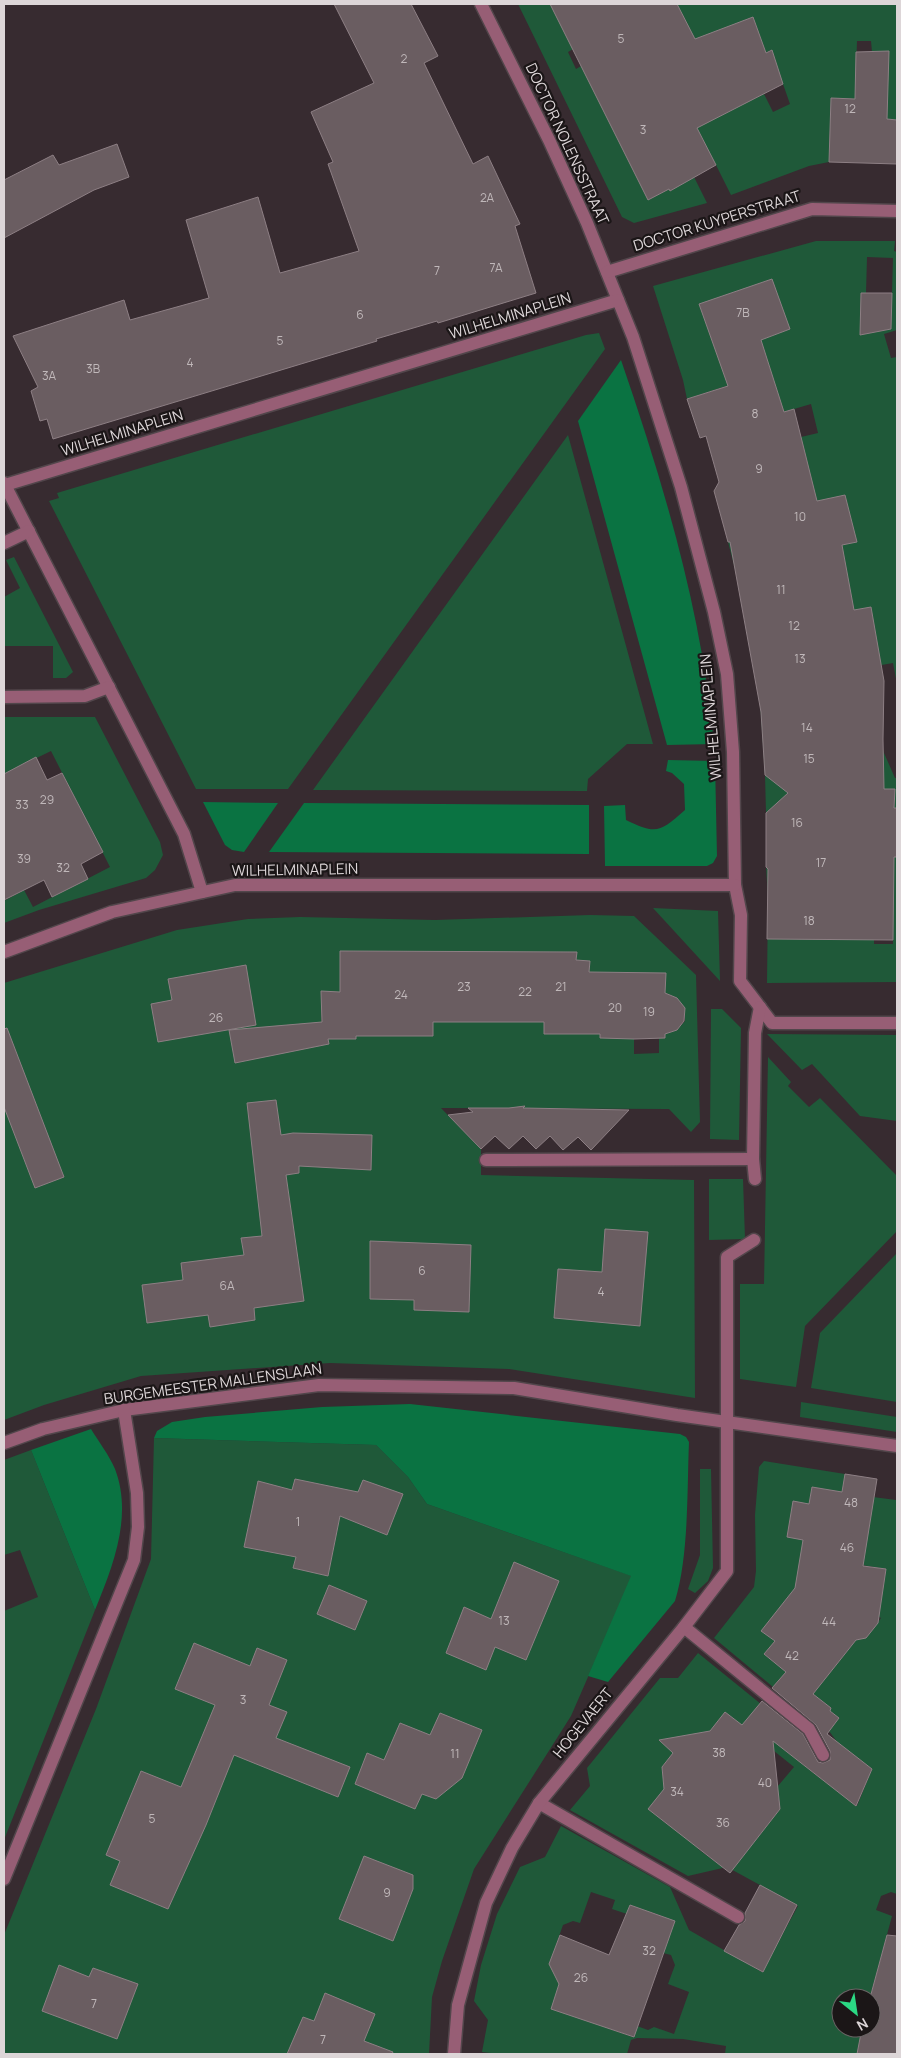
<svg xmlns="http://www.w3.org/2000/svg" width="901" height="2058" viewBox="0 0 901 2058" font-family="Manrope,sans-serif">
	<rect width="100%" height="100%" fill="#372b30"/>
	<g fill="#1f5939" fill-rule="evenodd">
		<path d="M518 4H626L603 15 573 49 568 52 576 69 669 15 664 4H897V120L887 119 872 52 871 41H857L855 99 831 98 829 162 809 166 731 195 714 161 609 121 648 200 669 189 670 191 674 189 673 187 694 177 707 203 634 223 622 217ZM753 18 761 39 723 54ZM771 50 790 104 773 112 764 94 752 100 736 68Z"/>
		<path d="M816 241H895L894 251 897 252V330L884 334 891 358 897 357V684L893 663 848 671 895 778H897V808H894L895 790 882 789 894 857H897V982L767 983 768 898 766 867 768 870 791 811H768L766 813 765 775 760 701 824 616 737 576 728 542 768 532 842 545 856 542 845 495 801 506 764 482 809 470 801 437 818 433 811 404 784 412 736 383 687 399 683 380 653 286ZM867 257 893 258 891 329 860 335 861 293H866ZM893 890V944H874V891Z"/>
		<polygon points="599,333 605,349 288,789 196,789 49,501 59,498 57,493 586,335"/>
		<polygon points="568,435 653,744 627,744 588,779 587,791 313,790"/>
		<polygon points="14,557 73,672 66,678 53,678 53,646 4,646 4,597 20,588 6,560"/>
		<polygon points="4,717 95,717 160,842 163,855 155,870 146,878 39,910 4,923 4,901 24,890 33,907 110,867 51,751 4,774"/>
		<polygon points="653,908 718,911 720,981"/>
		<path d="M590 915 634 916 696 975 700 1122 691 1132 669 1109 441 1108 481 1149V1175L694 1180 695 1398 509 1369 330 1363 141 1376 44 1405 4 1420V983L177 930 248 919 300 917 435 920ZM341 951 577 953 576 960 589 961V979L665 973V993L677 998 684 1008 685 1021 677 1030 665 1034V1038H659V1053L634 1054V1038H600L601 1029 573 1034H544V1018L433 1022 356 1021V1039H322L321 992H340Z"/>
		<polygon points="711,1009 722,1009 741,1028 739,1140 710,1139"/>
		<polygon points="767,1034 897,1035 897,1121 860,1116 812,1064 802,1070"/>
		<polygon points="768,1057 791,1082 788,1086 809,1107 820,1098 897,1176 897,1231 805,1326 796,1387 740,1379 740,1284 764,1284"/>
		<polygon points="709,1179 743,1179 745,1239 709,1240"/>
		<polygon points="897,1253 897,1402 811,1388 820,1333"/>
		<polygon points="801,1402 897,1417 897,1432 800,1417"/>
		<polygon points="154,1438 376,1445 408,1477 427,1504 632,1576 571,1716 474,1869 442,1961 432,1997 429,2054 4,2054 4,1935 96,1709 151,1559"/>
		<polygon points="31,1450 95,1610 4,1840 4,1611 38,1597 20,1550 4,1555 4,1460"/>
		<path d="M764 1461 845 1474 842 1492 812 1487 809 1504 793 1502 787 1536 803 1540 883 1589 886 1569 862 1565 873 1497 896 1500 897 1494V1894L891 1892 881 1896 876 1910 892 1916 870 1998H841V2028H862L857 2054H725L726 2046 683 2039 637 2038 631 2040 627 2054H499L482 2052 488 2020 474 2001 481 1965 497 1914 520 1867 545 1857 561 1826 670 1887 689 1930 762 1972 798 1906 727 1867 688 1876 570 1810 590 1786 587 1768 660 1678H678L698 1653 782 1721 802 1764 857 1806 872 1769 838 1743 829 1731 839 1718 830 1711 831 1708 813 1694 856 1640 866 1638 881 1618 844 1597 762 1631 775 1641 764 1654 786 1672 773 1687 714 1638 754 1587 756 1571 755 1515 759 1467ZM687 1735 774 1751 794 1767 772 1793 779 1798 780 1809 755 1841 738 1837 717 1863 698 1849 703 1841 674 1818 668 1825 649 1809 669 1783 663 1778 662 1767ZM591 1892 615 1900 612 1909 630 1915 651 1912 674 1921 663 1953 671 1955 675 1965 668 1984 689 1992 674 2034 654 2027 648 2030 637 2026 633 2037 610 2029 612 2020 562 1976 556 1945 563 1925 573 1921 580 1923Z"/>
		<polygon points="700,1469 711,1469 713,1568 708,1581 695,1593 688,1589 700,1555"/>
	</g>
	<g fill="#0a7342">
		<path d="M621 360C664 485 702 612 714 744L667 745 578 421Z"/>
		<path d="M668 760 715 761 717 856 713 863 707 866H605L604 806 625 805 626 820C657 835 660 832 685 810L684 784 672 773 666 771Z"/>
		<polygon points="203,802 278,803 244,852 232,850 225,845"/>
		<polygon points="304,803 589,805 589,854 269,852"/>
		<path d="M410 1404 680 1434 686 1437 689 1442C687 1490 689 1556 675 1601L608 1682 588 1676 631 1576 427 1504 408 1477 376 1445 154 1438 157 1431 172 1422 205 1417 322 1407Z"/>
		<path d="M91 1429C99 1442 109 1455 115 1469 133 1516 113 1566 95 1610L31 1450Z"/>
	</g>
	<g fill="#6a5d61" stroke="#8d7f84">
		<polygon points="334,4 411,4 438,56 424,63 473,164 488,156 520,224 515,226 536,293 438,323 437,321 376,339 377,341 53,439 47,419 40,421 31,391 38,387 13,336 124,300 130,320 209,298 186,220 258,197 280,273 359,251 328,164 333,162 311,112 374,83"/>
		<polygon points="550,4 677,4 695,39 753,17 766,53 772,50 783,84 697,128 716,165 670,191 669,189 648,200"/>
		<polygon points="889,51 887,119 897,120 897,164 829,162 831,98 855,99 856,52"/>
		<polygon points="117,144 129,177 94,190 4,238 4,180 53,155 59,165"/>
		<polygon points="772,279 790,329 761,340 784,412 794,409 817,501 845,495 857,542 842,545 854,610 871,607 884,681 883,739 884,789 895,789 894,808 897,808 897,857 894,857 893,940 767,939 768,869 766,867 766,813 788,793 765,775 761,712 730,542 728,542 714,491 719,482 706,436 700,438 687,399 728,386 699,304"/>
		<polygon points="861,293 892,293 891,329 860,335"/>
		<polygon points="36,757 47,780 62,773 103,852 81,864 88,879 52,897 44,880 4,900 4,774"/>
		<polygon points="340,951 577,952 576,960 590,961 589,972 666,973 665,993 677,998 685,1008 684,1021 677,1030 665,1034 665,1038 634,1039 600,1038 600,1034 544,1034 544,1022 433,1022 433,1036 356,1036 356,1039 328,1039 329,1044 235,1063 229,1030 322,1022 321,991 340,992"/>
		<polygon points="246,965 256,1025 158,1042 151,1004 172,1000 168,979"/>
		<polygon points="7,1028 64,1177 35,1188 4,1107 4,1029"/>
		<polygon points="276,1100 281,1135 293,1133 372,1135 371,1170 299,1166 299,1173 286,1175 304,1301 254,1308 255,1320 210,1327 208,1315 147,1323 142,1285 183,1280 181,1263 244,1255 241,1238 262,1236 247,1103"/>
		<polygon points="525,1106 523,1108 629,1110 591,1150 578,1137 563,1150 550,1136 536,1149 523,1136 509,1149 495,1136 481,1149 448,1115 473,1112 468,1108 509,1108"/>
		<polygon points="605,1229 648,1232 640,1326 554,1318 558,1269 602,1272"/>
		<polygon points="370,1241 471,1245 469,1312 414,1310 414,1300 370,1299"/>
		<polygon points="845,1474 877,1479 863,1566 886,1569 878,1623 866,1638 856,1640 813,1694 831,1708 830,1711 839,1718 827,1734 872,1769 856,1806 773,1741 780,1809 730,1873 648,1809 664,1789 662,1767 673,1753 659,1740 710,1731 725,1712 742,1725 762,1701 803,1734 818,1762 823,1763 830,1760 830,1751 816,1725 772,1688 786,1672 764,1654 775,1641 761,1631 795,1588 803,1540 787,1537 793,1501 809,1504 812,1487 842,1492"/>
		<polygon points="295,1479 358,1492 363,1480 403,1494 387,1535 340,1516 328,1576 293,1568 296,1557 244,1547 258,1481 292,1490"/>
		<polygon points="514,1562 559,1581 526,1660 495,1647 486,1670 446,1653 464,1607 491,1619"/>
		<polygon points="329,1585 367,1601 355,1630 317,1614"/>
		<polygon points="194,1643 250,1666 257,1648 287,1660 269,1705 287,1712 276,1738 350,1767 338,1797 234,1755 206,1825 168,1909 110,1885 120,1861 106,1855 141,1771 181,1787 215,1705 175,1689"/>
		<polygon points="440,1713 482,1730 462,1778 436,1799 422,1794 415,1809 355,1784 367,1753 384,1760 400,1723 430,1735"/>
		<polygon points="364,1856 413,1875 413,1889 393,1941 339,1919"/>
		<polygon points="760,1885 797,1905 763,1972 724,1951 739,1925 745,1921 745,1913"/>
		<polygon points="630,1905 675,1921 634,2037 551,2009 559,1984 549,1964 560,1935 609,1955"/>
		<polygon points="887,1935 897,1936 897,2054 857,2054 862,2028 871,2028 871,1998 870,1998"/>
		<polygon points="59,1965 89,1977 93,1968 138,1984 117,2039 42,2011"/>
		<polygon points="325,1993 375,2014 364,2041 393,2052 392,2054 287,2054 303,2017 314,2021"/>
	</g>
	<g fill="none" stroke-linecap="round" stroke-linejoin="round">
		<defs>
			<g id="minor">
				<polyline points="481,4 549,140 587,223 633,337 681,487 714,612 727,674 733,752 735,885 741,915 740,981 772,1023 897,1023"/>
				<polyline points="607,272 812,209 897,211"/>
				<polyline points="4,483 184,834 202,892"/>
				<polyline points="5,485 618,300"/>
				<polyline points="4,543 29,531"/>
				<polyline points="4,697 85,696 109,687"/>
				<polyline points="4,952 112,912 235,885 735,885"/>
				<polyline points="486,1160 753,1159"/>
				<polyline points="755,1179 753,1159 755,1033 760,1007"/>
				<polyline points="4,1443 43,1429 124,1410 319,1385 514,1388 677,1415 897,1446"/>
				<polyline points="684,1627 809,1729 823,1755"/>
				<polyline points="539,1803 738,1917"/>
				<polyline points="4,1879 134,1560 138,1527 137,1493 124,1410"/>
				<polyline points="454,2054 458,2005 486,1903 512,1848 539,1803 684,1627 727,1571 727,1257 754,1240"/>
			</g>
		</defs>
		<use href="#minor" stroke="#52464b" stroke-width="15"/>
		<use href="#minor" stroke="#975e75" stroke-width="12"/>
	</g>
	<g text-anchor="middle" stroke-width="4.5" stroke-linejoin="round" paint-order="stroke">
		<g font-size="12" fill="#c0b8ba">
			<text x="621" y="43">5</text>
			<text x="404" y="63">2</text>
			<text x="850" y="113">12</text>
			<text x="643" y="134">3</text>
			<text x="487" y="202">2A</text>
			<text x="496" y="272">7A</text>
			<text x="437" y="275">7</text>
			<text x="743" y="317">7B</text>
			<text x="360" y="319">6</text>
			<text x="280" y="345">5</text>
			<text x="190" y="367">4</text>
			<text x="93" y="373">3B</text>
			<text x="49" y="380">3A</text>
			<text x="755" y="418">8</text>
			<text x="759" y="473">9</text>
			<text x="800" y="521">10</text>
			<text x="781" y="594">11</text>
			<text x="794" y="630">12</text>
			<text x="800" y="663">13</text>
			<text x="807" y="732">14</text>
			<text x="809" y="763">15</text>
			<text x="47" y="804">29</text>
			<text x="22" y="809">33</text>
			<text x="797" y="827">16</text>
			<text x="24" y="863">39</text>
			<text x="821" y="867">17</text>
			<text x="63" y="872">32</text>
			<text x="809" y="925">18</text>
			<text x="464" y="991">23</text>
			<text x="561" y="991">21</text>
			<text x="525" y="996">22</text>
			<text x="401" y="999">24</text>
			<text x="615" y="1012">20</text>
			<text x="649" y="1016">19</text>
			<text x="216" y="1022">26</text>
			<text x="422" y="1275">6</text>
			<text x="227" y="1290">6A</text>
			<text x="601" y="1296">4</text>
			<text x="851" y="1507">48</text>
			<text x="298" y="1526">1</text>
			<text x="847" y="1552">46</text>
			<text x="504" y="1625">13</text>
			<text x="829" y="1626">44</text>
			<text x="792" y="1660">42</text>
			<text x="243" y="1704">3</text>
			<text x="719" y="1757">38</text>
			<text x="455" y="1758">11</text>
			<text x="765" y="1787">40</text>
			<text x="677" y="1796">34</text>
			<text x="152" y="1823">5</text>
			<text x="723" y="1827">36</text>
			<text x="387" y="1897">9</text>
			<text x="649" y="1955">32</text>
			<text x="581" y="1982">26</text>
			<text x="94" y="2008">7</text>
			<text x="323" y="2044">7</text>
		</g>
		<g font-size="15" fill="#ddd6d8" stroke="#1b1617">
			<text transform="translate(567 144) rotate(65)" y="5">DOCTOR NOLENSSTRAAT</text>
			<text transform="translate(717 221) rotate(-17)" y="5">DOCTOR KUYPERSTRAAT</text>
			<text transform="translate(510 316) rotate(-17)" y="5">WILHELMINAPLEIN</text>
			<text transform="translate(122 433) rotate(-17)" y="5">WILHELMINAPLEIN</text>
			<text transform="translate(711 717) rotate(-95)" y="5">WILHELMINAPLEIN</text>
			<text transform="translate(295 870) rotate(-1)" y="5">WILHELMINAPLEIN</text>
			<text transform="translate(213 1384) rotate(-8)" y="5">BURGEMEESTER MALLENSLAAN</text>
			<text transform="translate(583 1723) rotate(-51)" y="5">HOGEVAERT</text>
		</g>
	</g>
	<rect width="901" height="2058" fill="none" stroke="#ddd6d8" stroke-width="10"/>
	<g transform="translate(856 2013) rotate(150)"><circle r="24" fill="#1b1617" stroke="#696364"/>
	<path d="M0-4L9 19L0 12L-9 19Z" fill="#2bd884"/>
	<text y="-8" font-size="14" font-weight="bold" text-anchor="middle" fill="#ddd6d8">N</text>
	</g>
</svg>
